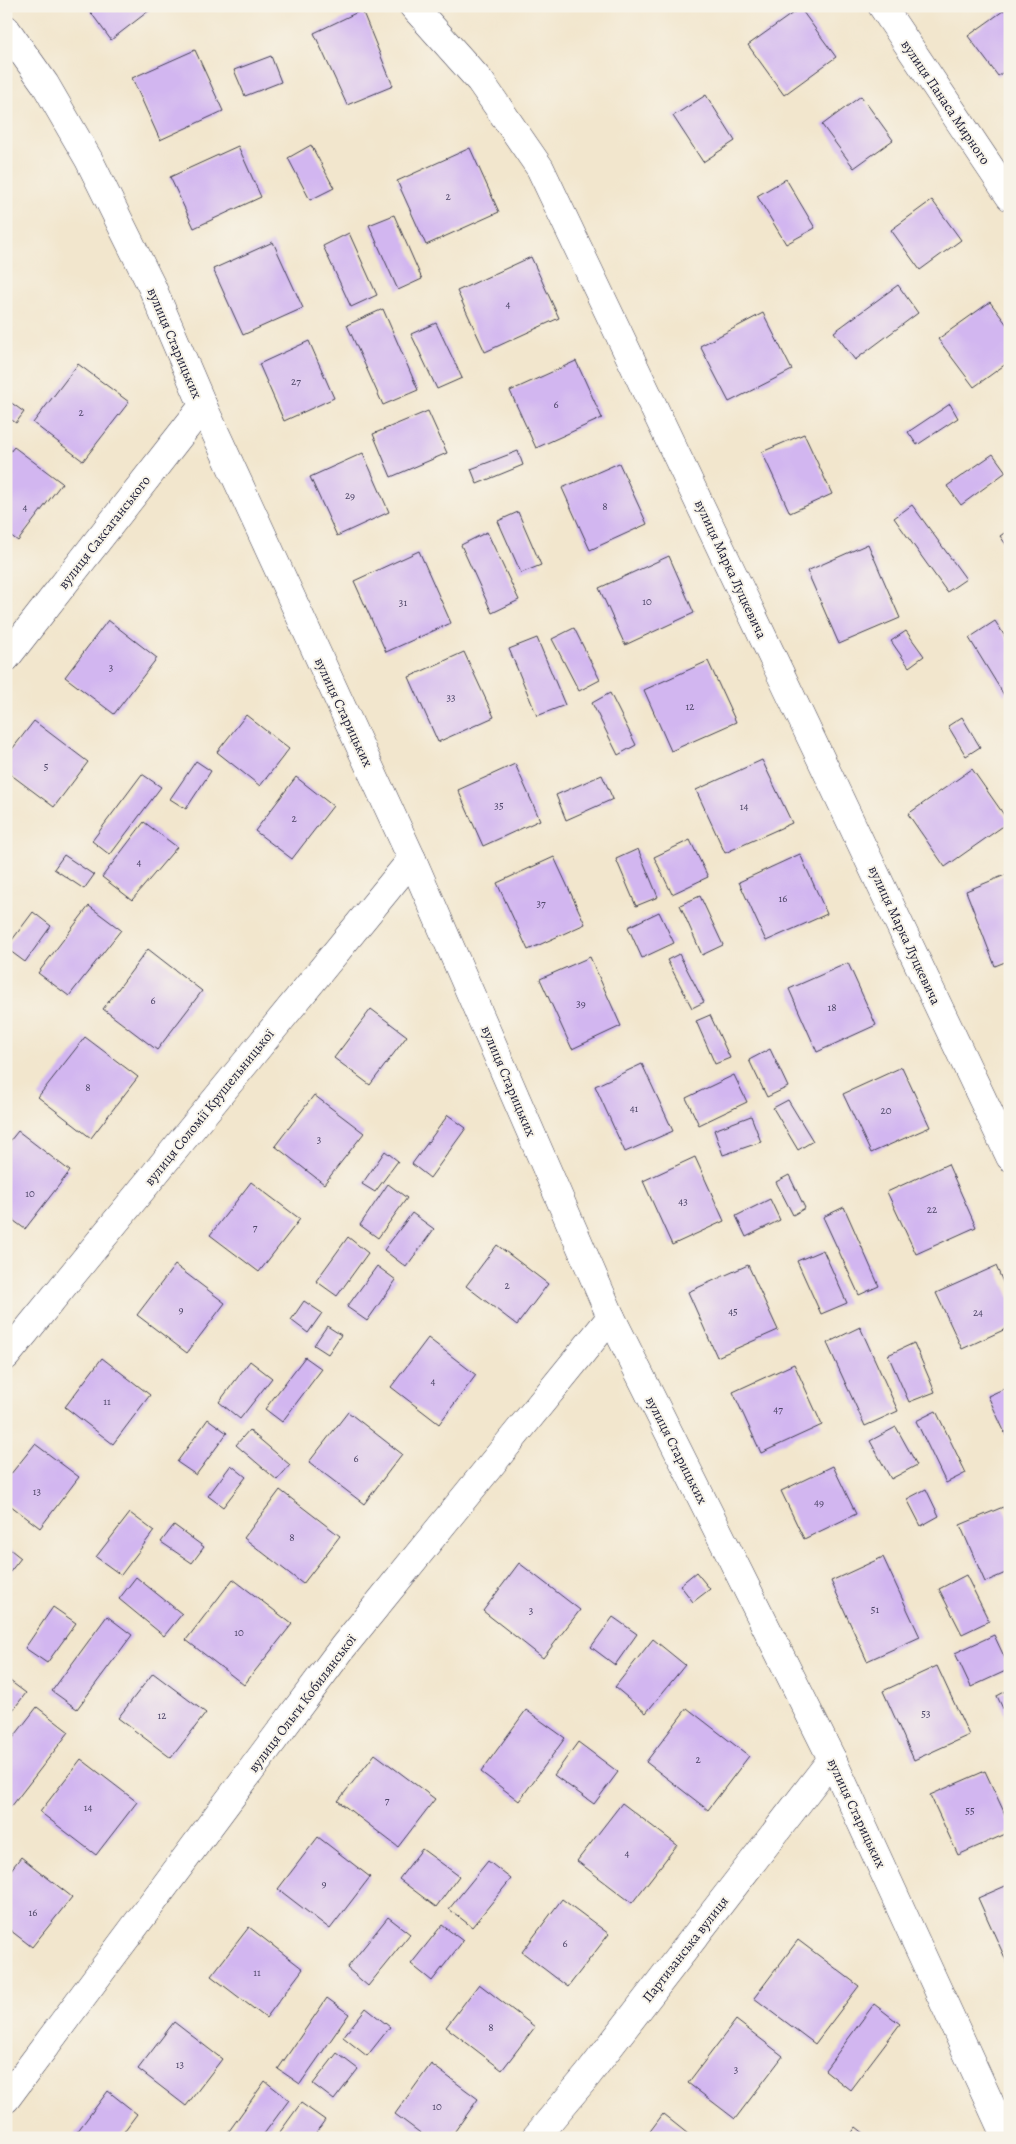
<svg xmlns="http://www.w3.org/2000/svg" width="1016" height="2144" viewBox="0 0 1016 2144" font-family="Alegreya,serif">
	<rect width="100%" height="100%" fill="#f7f3e8"/>
	<filter id="ink" filterUnits="userSpaceOnUse"><feTurbulence type="fractalNoise" baseFrequency=".02" numOctaves="2"/><feDisplacementMap in="SourceGraphic" scale="10" xChannelSelector="R" yChannelSelector="G"/><feConvolveMatrix kernelMatrix="1 2 1 2 8 2 1 2 1" color-interpolation-filters="sRGB"/></filter>
	<filter id="wash" filterUnits="userSpaceOnUse"><feTurbulence type="fractalNoise" baseFrequency=".0096" numOctaves="4" result="noise"/><feDisplacementMap in="SourceGraphic" scale="20" xChannelSelector="R" yChannelSelector="G"/><feGaussianBlur stdDeviation="1.12" result="paint"/><feColorMatrix in="noise" values="0 0 0 0 0 0 0 0 0 0 0 0 0 0 0 0 0 1.4 0 .05"/><feComposite in="paint" operator="in"/></filter>
	<g filter="url(#wash)">
		<rect width="100%" height="100%" fill="#f2e6cd"/>
		<g id="blocks">
			<g fill="#d2b6f0">
				<polygon points="86,6 155,6 111,40"/>
				<polygon points="1010,6 1010,67 998,76 968,36"/>
				<polygon points="800,8 836,57 784,95 748,45"/>
				<polygon points="362,10 393,86 347,105 314,33"/>
				<polygon points="195,50 223,111 160,140 132,78"/>
				<polygon points="271,56 281,82 245,96 234,70"/>
				<polygon points="706,95 735,141 703,162 673,116"/>
				<polygon points="861,96 893,140 854,168 822,125"/>
				<polygon points="311,145 334,188 310,200 288,158"/>
				<polygon points="238,146 261,197 194,228 170,177"/>
				<polygon points="470,148 499,212 426,245 397,181"/>
				<polygon points="786,179 815,228 786,244 757,196"/>
				<polygon points="932,200 961,240 920,270 891,230"/>
				<polygon points="394,215 422,279 398,290 369,225"/>
				<polygon points="349,233 377,295 351,307 323,246"/>
				<polygon points="273,242 303,308 243,335 213,269"/>
				<polygon points="531,257 559,318 485,352 457,291"/>
				<polygon points="898,285 918,313 855,360 834,332"/>
				<polygon points="990,302 1010,329 1010,361 974,387 938,339"/>
				<polygon points="383,309 418,390 383,405 347,325"/>
				<polygon points="763,313 792,370 729,402 700,346"/>
				<polygon points="436,323 462,378 437,389 411,334"/>
				<polygon points="309,341 334,398 284,421 259,364"/>
				<polygon points="576,361 602,418 536,448 510,391"/>
				<polygon points="78,364 129,402 83,461 33,423"/>
				<polygon points="6,399 24,412 16,423 6,416"/>
				<polygon points="950,404 958,418 917,445 908,432"/>
				<polygon points="428,411 447,453 391,477 373,434"/>
				<polygon points="804,434 832,494 790,513 762,452"/>
				<polygon points="14,447 62,483 18,541 6,532 6,457"/>
				<polygon points="518,451 523,465 477,484 471,469"/>
				<polygon points="363,453 389,512 337,536 310,477"/>
				<polygon points="993,454 1006,472 961,505 947,486"/>
				<polygon points="619,463 647,524 590,550 562,488"/>
				<polygon points="912,505 966,579 947,592 894,518"/>
				<polygon points="518,512 541,565 521,573 498,521"/>
				<polygon points="1010,529 1010,550 1000,536"/>
				<polygon points="487,532 519,600 492,613 461,545"/>
				<polygon points="868,544 900,618 839,644 807,571"/>
				<polygon points="419,551 451,623 386,652 354,581"/>
				<polygon points="669,556 694,613 625,645 599,588"/>
				<polygon points="108,620 157,658 114,714 65,677"/>
				<polygon points="995,621 1010,644 1010,691 1004,695 969,638"/>
				<polygon points="574,628 600,680 579,691 552,639"/>
				<polygon points="906,631 924,656 909,667 891,641"/>
				<polygon points="537,638 565,705 537,716 509,649"/>
				<polygon points="464,652 494,717 438,742 409,677"/>
				<polygon points="708,661 736,722 671,751 644,690"/>
				<polygon points="610,693 636,745 618,755 592,703"/>
				<polygon points="246,715 289,749 260,786 217,752"/>
				<polygon points="962,717 980,747 966,756 948,726"/>
				<polygon points="34,721 88,762 54,807 6,771 6,757"/>
				<polygon points="762,760 792,823 725,853 696,790"/>
				<polygon points="196,761 211,771 186,809 170,799"/>
				<polygon points="515,764 540,820 483,846 458,790"/>
				<polygon points="972,769 1009,822 945,867 908,814"/>
				<polygon points="142,774 161,787 110,855 92,841"/>
				<polygon points="602,775 613,799 566,820 556,795"/>
				<polygon points="296,777 333,806 292,859 255,831"/>
				<polygon points="144,822 177,847 132,900 102,877"/>
				<polygon points="690,840 708,877 672,894 654,857"/>
				<polygon points="638,849 658,897 636,906 616,859"/>
				<polygon points="800,854 827,914 766,941 739,882"/>
				<polygon points="64,855 94,875 84,889 54,869"/>
				<polygon points="554,857 585,924 528,950 497,883"/>
				<polygon points="1010,873 1010,960 995,966 966,891"/>
				<polygon points="700,896 723,945 702,955 680,905"/>
				<polygon points="89,906 121,930 69,996 38,973"/>
				<polygon points="33,912 51,926 25,962 6,948"/>
				<polygon points="659,912 674,943 642,958 628,927"/>
				<polygon points="148,949 202,991 157,1050 103,1009"/>
				<polygon points="679,954 704,1002 692,1008 667,960"/>
				<polygon points="590,957 621,1026 572,1049 540,979"/>
				<polygon points="848,963 876,1025 817,1052 789,989"/>
				<polygon points="371,1009 407,1036 370,1085 334,1058"/>
				<polygon points="710,1015 730,1058 715,1064 696,1021"/>
				<polygon points="85,1037 138,1077 91,1138 38,1097"/>
				<polygon points="770,1049 788,1087 767,1097 749,1060"/>
				<polygon points="642,1064 673,1131 625,1152 595,1086"/>
				<polygon points="902,1067 930,1127 871,1153 843,1094"/>
				<polygon points="734,1075 747,1102 699,1125 686,1098"/>
				<polygon points="314,1095 364,1133 324,1184 275,1146"/>
				<polygon points="788,1100 813,1141 798,1150 773,1108"/>
				<polygon points="448,1115 466,1128 430,1178 412,1164"/>
				<polygon points="751,1116 761,1142 723,1155 714,1130"/>
				<polygon points="18,1131 70,1171 25,1229 6,1215 6,1146"/>
				<polygon points="385,1151 398,1161 375,1192 362,1184"/>
				<polygon points="695,1157 724,1221 672,1245 643,1181"/>
				<polygon points="948,1164 976,1227 916,1254 887,1192"/>
				<polygon points="789,1175 805,1208 793,1215 776,1182"/>
				<polygon points="251,1182 300,1219 259,1272 210,1235"/>
				<polygon points="388,1184 407,1198 378,1238 360,1225"/>
				<polygon points="770,1199 780,1220 746,1237 736,1216"/>
				<polygon points="844,1207 879,1286 859,1295 823,1217"/>
				<polygon points="412,1213 434,1229 406,1267 384,1250"/>
				<polygon points="348,1237 368,1253 337,1296 316,1281"/>
				<polygon points="497,1245 548,1284 517,1325 466,1286"/>
				<polygon points="823,1250 847,1303 821,1314 797,1261"/>
				<polygon points="175,1265 225,1303 187,1353 137,1315"/>
				<polygon points="748,1265 778,1330 717,1357 688,1292"/>
				<polygon points="377,1266 396,1280 367,1321 347,1307"/>
				<polygon points="996,1266 1010,1298 1010,1327 962,1349 936,1293"/>
				<polygon points="304,1301 322,1313 308,1333 291,1320"/>
				<polygon points="327,1326 341,1335 328,1354 314,1345"/>
				<polygon points="860,1327 898,1411 865,1426 827,1343"/>
				<polygon points="428,1338 476,1375 439,1424 391,1387"/>
				<polygon points="914,1343 935,1392 909,1402 888,1355"/>
				<polygon points="305,1357 322,1369 282,1422 265,1409"/>
				<polygon points="102,1358 150,1395 113,1444 65,1407"/>
				<polygon points="250,1361 272,1378 240,1419 219,1402"/>
				<polygon points="794,1364 822,1425 761,1453 733,1392"/>
				<polygon points="1010,1386 1010,1444 988,1396"/>
				<polygon points="936,1411 966,1473 946,1483 916,1421"/>
				<polygon points="348,1412 402,1454 364,1504 309,1462"/>
				<polygon points="208,1419 227,1433 196,1475 177,1462"/>
				<polygon points="896,1427 917,1465 891,1479 870,1441"/>
				<polygon points="249,1430 290,1465 277,1480 236,1445"/>
				<polygon points="35,1444 79,1477 40,1528 6,1502 6,1480"/>
				<polygon points="231,1465 246,1477 223,1507 208,1496"/>
				<polygon points="833,1466 856,1514 804,1539 781,1491"/>
				<polygon points="926,1489 939,1516 921,1526 907,1499"/>
				<polygon points="280,1490 340,1536 303,1584 244,1538"/>
				<polygon points="1003,1507 1010,1523 1010,1571 985,1582 960,1525"/>
				<polygon points="130,1513 154,1531 121,1575 96,1557"/>
				<polygon points="174,1525 204,1547 192,1563 161,1542"/>
				<polygon points="6,1546 21,1558 6,1577"/>
				<polygon points="883,1557 920,1637 867,1661 831,1581"/>
				<polygon points="519,1563 580,1610 543,1658 483,1611"/>
				<polygon points="696,1572 710,1589 693,1602 680,1585"/>
				<polygon points="966,1575 989,1621 962,1634 939,1589"/>
				<polygon points="136,1577 182,1614 164,1636 119,1599"/>
				<polygon points="233,1579 292,1624 244,1685 186,1640"/>
				<polygon points="53,1607 76,1623 47,1663 25,1648"/>
				<polygon points="107,1616 132,1635 77,1709 52,1691"/>
				<polygon points="613,1617 637,1634 615,1665 591,1647"/>
				<polygon points="994,1635 1010,1669 971,1687 955,1653"/>
				<polygon points="653,1639 685,1665 646,1713 615,1687"/>
				<polygon points="937,1666 969,1735 914,1760 883,1691"/>
				<polygon points="153,1673 206,1713 171,1758 118,1718"/>
				<polygon points="6,1678 26,1693 6,1719"/>
				<polygon points="1010,1689 1010,1723 997,1696"/>
				<polygon points="37,1707 69,1732 11,1807 6,1804 6,1747"/>
				<polygon points="687,1708 749,1756 708,1810 646,1762"/>
				<polygon points="526,1710 565,1738 519,1801 481,1772"/>
				<polygon points="578,1742 618,1772 594,1804 554,1775"/>
				<polygon points="375,1754 435,1799 398,1847 338,1801"/>
				<polygon points="81,1759 137,1802 96,1855 40,1812"/>
				<polygon points="985,1771 1010,1825 1010,1832 958,1855 930,1795"/>
				<polygon points="622,1803 677,1845 632,1903 577,1861"/>
				<polygon points="318,1837 370,1877 330,1929 278,1889"/>
				<polygon points="422,1849 459,1876 436,1907 399,1879"/>
				<polygon points="21,1857 72,1897 32,1947 6,1927 6,1876"/>
				<polygon points="488,1861 511,1879 472,1927 449,1909"/>
				<polygon points="1010,1884 1010,1969 978,1898"/>
				<polygon points="562,1899 609,1934 568,1987 522,1952"/>
				<polygon points="388,1917 410,1934 368,1986 347,1968"/>
				<polygon points="442,1925 463,1941 432,1981 411,1964"/>
				<polygon points="249,1927 303,1969 266,2018 211,1976"/>
				<polygon points="798,1940 859,1986 815,2044 754,1998"/>
				<polygon points="479,1984 535,2027 502,2070 446,2027"/>
				<polygon points="327,1998 349,2014 300,2084 278,2069"/>
				<polygon points="874,2004 900,2024 850,2090 825,2070"/>
				<polygon points="366,2008 390,2027 367,2056 343,2037"/>
				<polygon points="736,2020 783,2056 735,2119 688,2083"/>
				<polygon points="174,2022 222,2059 186,2106 138,2069"/>
				<polygon points="337,2053 358,2069 334,2100 313,2084"/>
				<polygon points="431,2064 478,2099 450,2138 427,2138 395,2114"/>
				<polygon points="265,2081 289,2100 261,2138 224,2138"/>
				<polygon points="108,2091 137,2114 119,2138 76,2138 74,2136"/>
				<polygon points="301,2103 325,2120 312,2138 279,2138 277,2136"/>
				<polygon points="663,2114 693,2138 645,2138"/>
				<polygon points="856,2127 870,2138 848,2138"/>
			</g>
		</g>
	</g>
	<g filter="url(#ink)">
		<use href="#blocks" fill-opacity="0" stroke="#413f51" stroke-width="1"/>
		<g fill="none" stroke-linecap="round" stroke-linejoin="round">
			<defs>
				<g id="minor">
					<polyline points="413,6 480,81 540,168 1010,1157"/>
					<polyline points="882,6 1010,197"/>
					<polyline points="6,29 45,84 89,160 152,287 203,406 412,859 611,1317 832,1759 1006,2138"/>
					<polyline points="6,658 203,406"/>
					<polyline points="6,1356 412,859"/>
					<polyline points="6,2099 343,1647 611,1317"/>
					<polyline points="535,2138 587,2076 832,1759"/>
				</g>
			</defs>
			<use href="#minor" stroke="#413f51" stroke-width="29"/>
			<use href="#minor" stroke="#fff" stroke-width="28"/>
		</g>
	</g>
	<g text-anchor="middle" stroke-width="4" stroke-linejoin="round" paint-order="stroke">
		<g font-size="11" fill="#4e4768">
			<text x="448" y="200">2</text>
			<text x="508" y="308">4</text>
			<text x="296" y="385">27</text>
			<text x="556" y="408">6</text>
			<text x="81" y="416">2</text>
			<text x="350" y="499">29</text>
			<text x="605" y="510">8</text>
			<text x="25" y="511">4</text>
			<text x="647" y="605">10</text>
			<text x="403" y="606">31</text>
			<text x="111" y="671">3</text>
			<text x="451" y="701">33</text>
			<text x="690" y="710">12</text>
			<text x="46" y="770">5</text>
			<text x="499" y="809">35</text>
			<text x="744" y="810">14</text>
			<text x="294" y="822">2</text>
			<text x="139" y="866">4</text>
			<text x="783" y="902">16</text>
			<text x="541" y="907">37</text>
			<text x="153" y="1004">6</text>
			<text x="581" y="1007">39</text>
			<text x="832" y="1011">18</text>
			<text x="88" y="1091">8</text>
			<text x="634" y="1112">41</text>
			<text x="886" y="1114">20</text>
			<text x="319" y="1143">3</text>
			<text x="30" y="1197">10</text>
			<text x="683" y="1205">43</text>
			<text x="932" y="1213">22</text>
			<text x="255" y="1231">7</text>
			<text x="507" y="1289">2</text>
			<text x="181" y="1313">9</text>
			<text x="733" y="1315">45</text>
			<text x="978" y="1316">24</text>
			<text x="433" y="1385">4</text>
			<text x="107" y="1405">11</text>
			<text x="778" y="1413">47</text>
			<text x="356" y="1462">6</text>
			<text x="37" y="1495">13</text>
			<text x="819" y="1506">49</text>
			<text x="292" y="1541">8</text>
			<text x="875" y="1613">51</text>
			<text x="531" y="1614">3</text>
			<text x="239" y="1636">10</text>
			<text x="926" y="1717">53</text>
			<text x="162" y="1719">12</text>
			<text x="698" y="1763">2</text>
			<text x="387" y="1804">7</text>
			<text x="88" y="1811">14</text>
			<text x="970" y="1814">55</text>
			<text x="627" y="1857">4</text>
			<text x="324" y="1887">9</text>
			<text x="33" y="1916">16</text>
			<text x="565" y="1947">6</text>
			<text x="257" y="1976">11</text>
			<text x="491" y="2031">8</text>
			<text x="180" y="2068">13</text>
			<text x="736" y="2073">3</text>
			<text x="437" y="2110">10</text>
		</g>
		<g font-size="14" fill="#22223b" stroke="#f7f3e8">
			<text transform="translate(946 102) rotate(56)" y="5">вулиця Панаса Мирного</text>
			<text transform="translate(175 343) rotate(67)" y="5">вулиця Старицьких</text>
			<text transform="translate(104 532) rotate(-52)" y="5">вулиця Саксаганського</text>
			<text transform="translate(731 569) rotate(65)" y="5">вулиця Марка Луцкевича</text>
			<text transform="translate(344 712) rotate(65)" y="5">вулиця Старицьких</text>
			<text transform="translate(905 935) rotate(65)" y="5">вулиця Марка Луцкевича</text>
			<text transform="translate(509 1081) rotate(67)" y="5">вулиця Старицьких</text>
			<text transform="translate(209 1107) rotate(-51)" y="5">вулиця Соломії Крушельницької</text>
			<text transform="translate(677 1450) rotate(63)" y="5">вулиця Старицьких</text>
			<text transform="translate(302 1703) rotate(-53)" y="5">вулиця Ольги Кобилянської</text>
			<text transform="translate(857 1813) rotate(65)" y="5">вулиця Старицьких</text>
			<text transform="translate(685 1949) rotate(-52)" y="5">Партизанська вулиця</text>
		</g>
	</g>
	<rect width="1016" height="2144" fill="none" stroke="#f7f3e8" stroke-width="25"/>
</svg>
